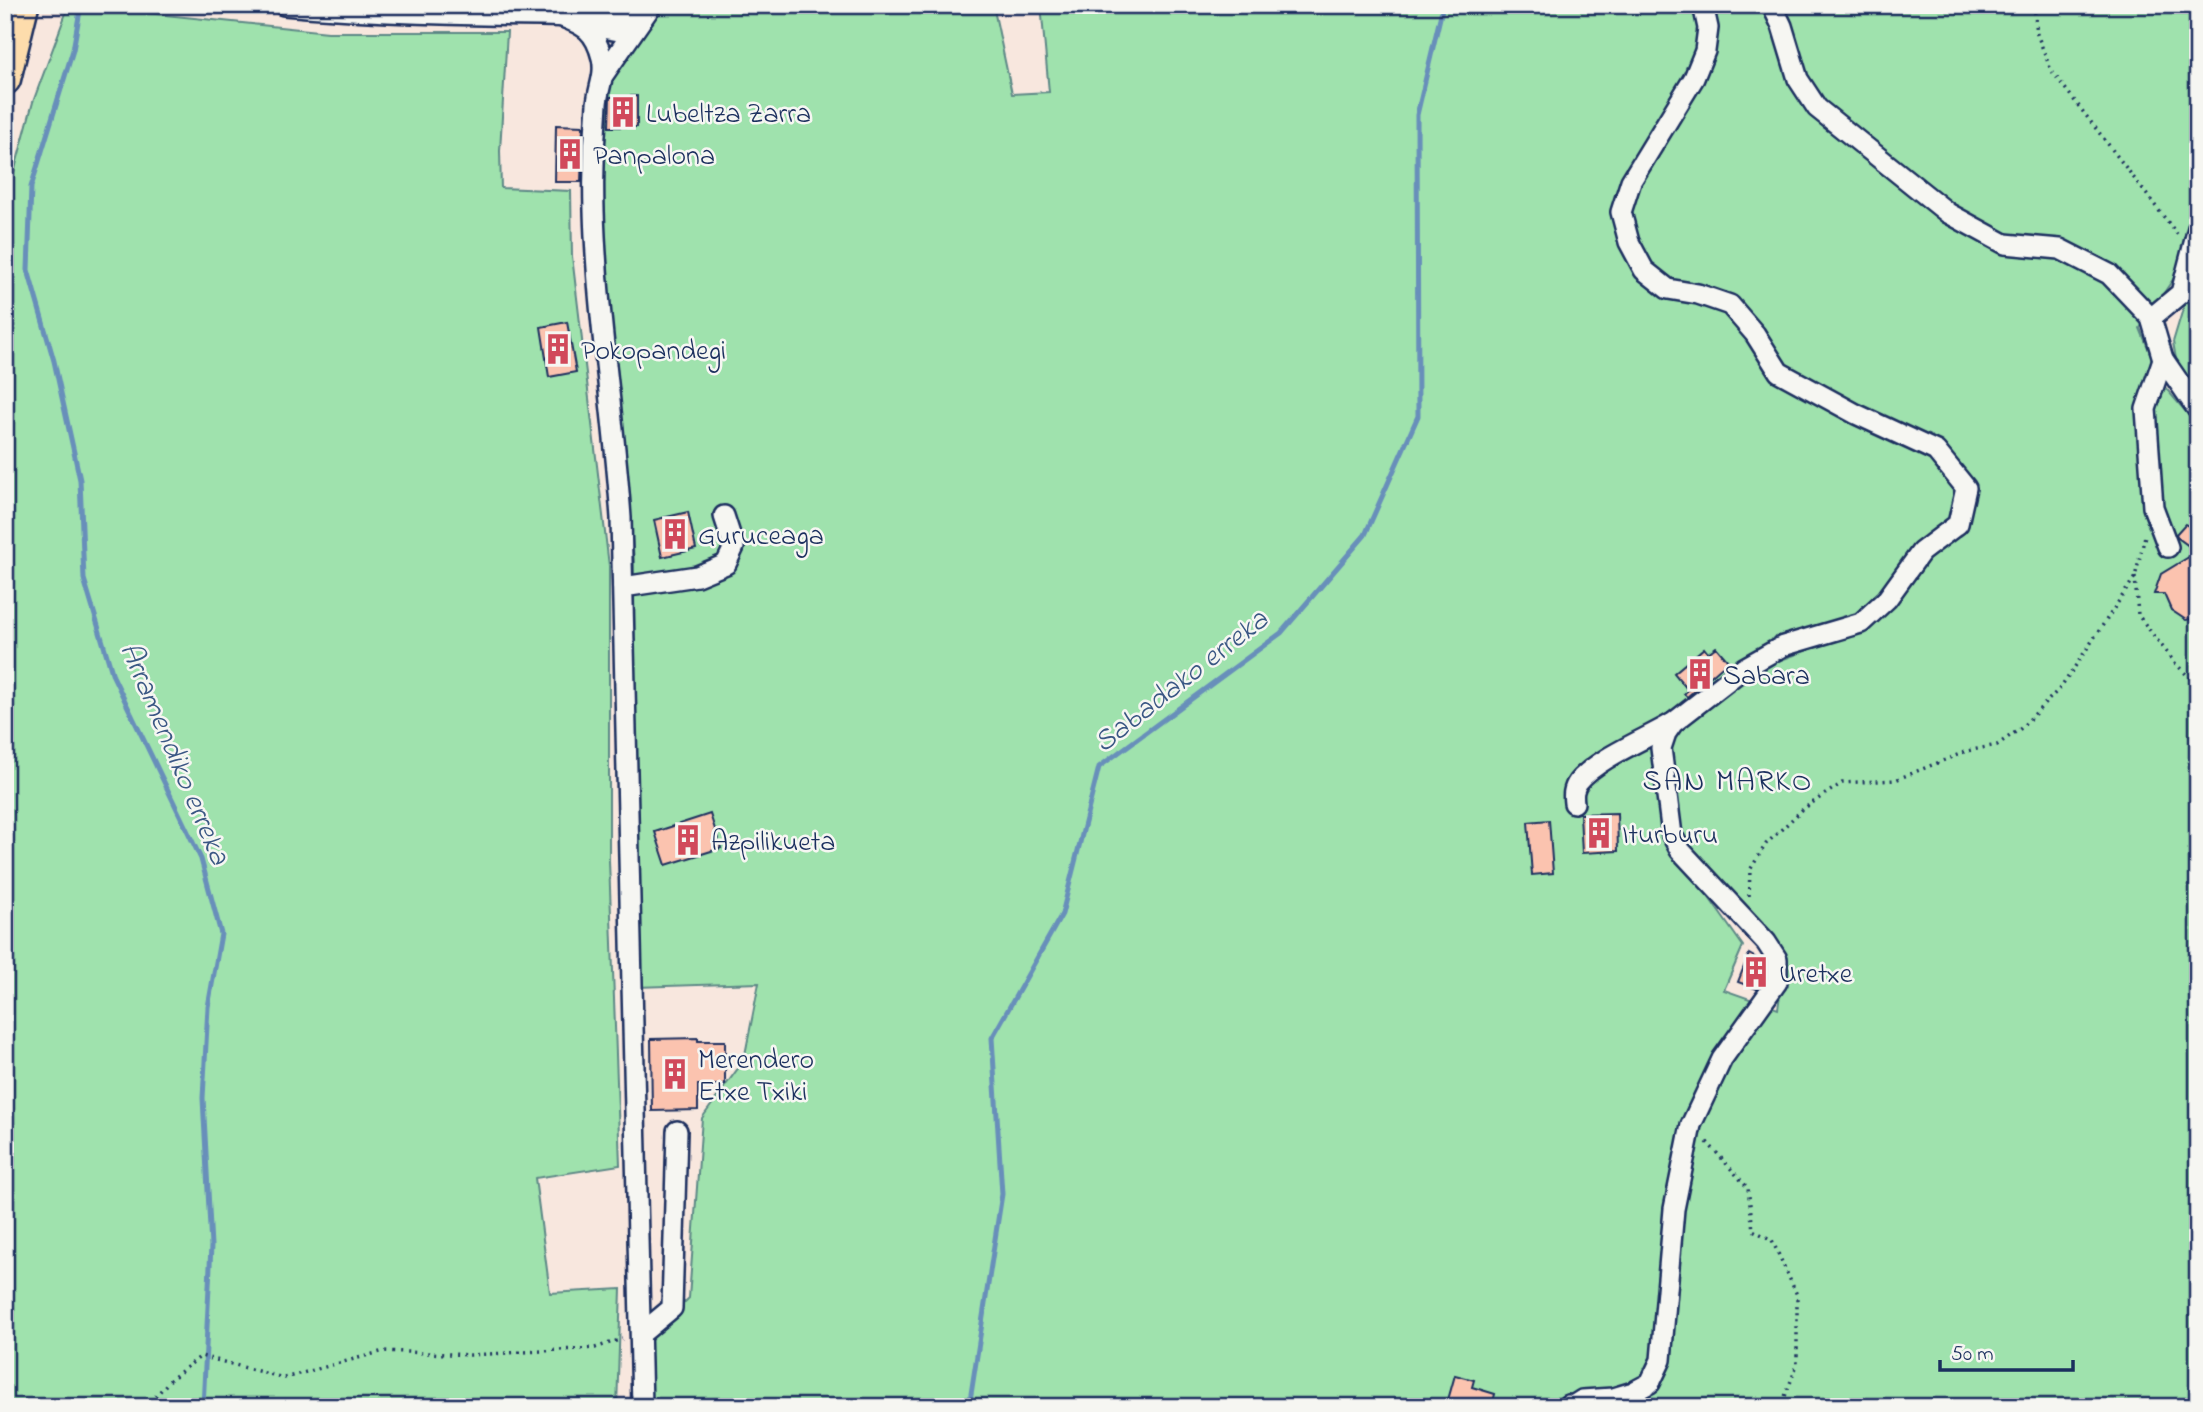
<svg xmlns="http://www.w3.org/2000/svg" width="2203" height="1412" viewBox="0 0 2203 1412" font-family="'Indie Flower',sans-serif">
	<rect width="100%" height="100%" fill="#f8e7de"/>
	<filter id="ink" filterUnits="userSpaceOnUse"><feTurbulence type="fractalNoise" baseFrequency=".0143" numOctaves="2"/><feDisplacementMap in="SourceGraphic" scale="14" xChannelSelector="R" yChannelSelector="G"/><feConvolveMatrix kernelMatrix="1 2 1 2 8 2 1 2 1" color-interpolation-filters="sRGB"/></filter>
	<g filter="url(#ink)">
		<g fill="#9fe2ad" stroke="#5d8886" stroke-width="2" fill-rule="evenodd">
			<polygon points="69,5 328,32 507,32 500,151 501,188 571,191 572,256 609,566 609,860 620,1165 535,1178 550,1293 621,1289 617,1407 5,1407 5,206 33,102"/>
			<path d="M661 5H993L1012 94 1049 92 1041 5H2198V204L2178 272 2140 328 2163 385 2198 426V1407H646L647 1339 689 1298 702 1118 744 1060 759 983 636 987 634 560 624 442 598 231 607 86 641 29ZM1853 633 1757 669 1676 728 1669 748 1678 839 1785 958 1778 1009 1724 990 1743 946 1660 828 1656 736 1664 717 1755 651Z"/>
			<polygon points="2198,259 2198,402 2177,365 2173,342"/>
		</g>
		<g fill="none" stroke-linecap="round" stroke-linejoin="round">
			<g stroke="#678fba" stroke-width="5">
				<polyline points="81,5 73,50 31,187 28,270 54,361 80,480 84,579 113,676 201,859 221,934 208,1007 203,1098 211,1246 203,1407"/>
				<polyline points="969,1407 1002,1194 992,1038 1062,914 1099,767 1281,633 1365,535 1418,416 1417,115 1443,5"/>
			</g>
		</g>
		<g fill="#fbc3af" stroke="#1b2f5e" stroke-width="2">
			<polygon points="637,96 637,127 609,127 610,97"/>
			<polygon points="556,125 583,126 581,182 555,182"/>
			<polygon points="567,322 576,372 549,377 541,327"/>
			<polygon points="688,512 696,549 662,557 654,520"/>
			<polygon points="2185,524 2198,532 2198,618 2186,620 2171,610 2164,594 2154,594 2161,574 2197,552 2178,538 2176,534"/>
			<polygon points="1716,647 1728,661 1687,697 1684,694 1688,690 1674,673 1704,648 1708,653"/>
			<polygon points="1617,813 1618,851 1582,853 1580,814"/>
			<polygon points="710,814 721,848 666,865 655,832"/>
			<polygon points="1549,820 1553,873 1532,875 1528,822"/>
			<polygon points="1749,954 1765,963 1765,978 1757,989 1738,982"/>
			<polygon points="698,1038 698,1041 725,1041 725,1085 698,1085 698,1110 652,1111 651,1039"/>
			<polygon points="1455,1375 1474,1380 1472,1387 1495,1394 1492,1407 1446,1407"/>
		</g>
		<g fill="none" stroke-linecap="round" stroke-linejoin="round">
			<defs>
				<g id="minor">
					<path d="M284 5C370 13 455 15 541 16 575 16 621 23 651 5"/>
					<polyline points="1772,5 1782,26 1798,79 1817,108 1948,213 2005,244 2060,249 2109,274 2151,318 2163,359 2198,410"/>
					<path d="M560 16C584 25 595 30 602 58 606 75 598 88 597 104 594 139 593 176 594 211 597 314 614 415 621 518L642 1407"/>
					<polyline points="584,25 619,31 637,25"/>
					<polyline points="604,74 651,6"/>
					<polyline points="2151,318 2181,293 2198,228"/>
					<polyline points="2163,359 2146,409 2153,507 2168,547"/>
					<polyline points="623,587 697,576 726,564 734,547 724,516"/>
					<path d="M1574 803C1573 795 1573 789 1578 782 1596 759 1646 739 1671 724"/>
					<polyline points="642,1333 672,1308 677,1131"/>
					<polyline points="1568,1405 1571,1407 1582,1400 1613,1398 1633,1392 1650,1383 1661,1360 1674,1209 1691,1125 1722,1059 1777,982 1777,959 1766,942 1680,850 1672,835 1661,748 1666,733 1673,723 1744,668 1783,646 1861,623 1887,599 1921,552 1958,524 1966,488 1936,451 1856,414 1779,372 1755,334 1730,305 1698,294 1668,289 1644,270 1629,242 1621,212 1631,181 1694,78 1705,51 1708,28 1703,5"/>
				</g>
				<polyline id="highway" points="5,79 23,5"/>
			</defs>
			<use href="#minor" stroke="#1b2f5e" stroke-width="24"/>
			<use href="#highway" stroke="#1b2f5e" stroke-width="35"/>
			<g stroke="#1b2f5e" stroke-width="3.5" stroke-dasharray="2 5" stroke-linecap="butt">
				<polyline points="2034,5 2037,34 2051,70 2177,234"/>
				<polyline points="2135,577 2138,615 2175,663 2198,686"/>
				<polyline points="1749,896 1750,870 1766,844 1803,809 1842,783 1895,780 1967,751 1997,745 2020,729 2062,686 2135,577 2145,536"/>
				<polyline points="1707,1142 1748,1188 1753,1230 1772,1240 1797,1295 1797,1365 1781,1407"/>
				<polyline points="146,1407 170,1380 201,1356 284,1378 384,1351 471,1355 595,1348 622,1339"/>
			</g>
			<use href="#minor" stroke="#f6f6f2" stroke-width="19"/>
			<use href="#highway" stroke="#fddcac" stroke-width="30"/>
		</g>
	</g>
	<defs>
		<symbol id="building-bare" viewBox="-9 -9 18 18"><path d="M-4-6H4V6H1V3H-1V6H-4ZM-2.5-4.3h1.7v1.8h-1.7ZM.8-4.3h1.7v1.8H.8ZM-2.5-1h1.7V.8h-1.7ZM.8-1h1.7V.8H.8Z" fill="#d1495b" stroke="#f6f6f2" stroke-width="2.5" paint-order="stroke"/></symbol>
	</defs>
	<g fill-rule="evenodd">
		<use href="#building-bare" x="601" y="90" width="44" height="44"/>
		<use href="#building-bare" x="548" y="132" width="44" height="44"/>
		<use href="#building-bare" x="536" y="327" width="44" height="44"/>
		<use href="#building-bare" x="653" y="512" width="44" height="44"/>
		<use href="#building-bare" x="1678" y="652" width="44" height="44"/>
		<use href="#building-bare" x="1577" y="811" width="44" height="44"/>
		<use href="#building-bare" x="666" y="818" width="44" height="44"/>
		<use href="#building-bare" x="1734" y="950" width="44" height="44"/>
		<use href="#building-bare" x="653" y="1052" width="44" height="44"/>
	</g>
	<g text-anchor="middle" stroke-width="5" stroke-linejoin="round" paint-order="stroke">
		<g font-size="28" fill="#1b2f5e" stroke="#f6f6f2" text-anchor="start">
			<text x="646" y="122">Lubeltza Zarra</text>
			<text x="593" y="164">Panpalona</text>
			<text x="581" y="359">Pokopandegi</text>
			<text x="698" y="544">Guruceaga</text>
			<text x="1723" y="684">Sabara</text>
			<text x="1622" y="843">Iturburu</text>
			<text x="711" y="850">Azpilikueta</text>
			<text x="1779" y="982">Uretxe</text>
			<text x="698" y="1068">Merendero<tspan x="698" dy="32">Etxe Txiki</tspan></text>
		</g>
		<g font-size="30" font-style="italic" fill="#3a5784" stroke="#f6f6f2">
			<text transform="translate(1180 680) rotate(-38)" y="10">Sabadako erreka</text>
			<text transform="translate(176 753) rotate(67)" y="10">Arramendiko erreka</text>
		</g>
		<g font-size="30" letter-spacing="2" fill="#1b2f5e" stroke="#f6f6f2">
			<text x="1728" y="790">SAN MARKO</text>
		</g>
	</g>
	<rect width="2203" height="1412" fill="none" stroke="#f6f6f2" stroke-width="28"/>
	<rect x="14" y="14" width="2175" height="1384" fill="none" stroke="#1b2f5e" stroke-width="2.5" filter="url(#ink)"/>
	<path d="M1940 1360v10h133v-10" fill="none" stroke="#1b2f5e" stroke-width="3.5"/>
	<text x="1951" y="1360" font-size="21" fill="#1b2f5e" stroke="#f6f6f2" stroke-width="5" paint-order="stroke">50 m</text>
</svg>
